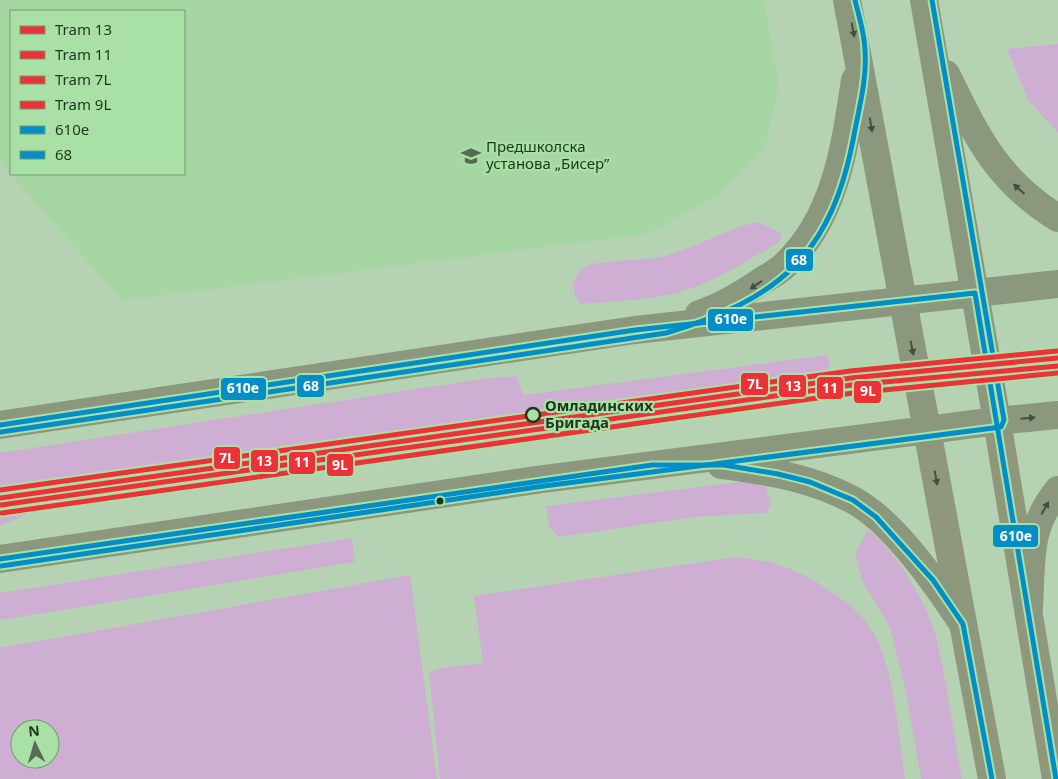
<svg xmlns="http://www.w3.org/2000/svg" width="1058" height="779" viewBox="0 0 1058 779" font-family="'Noto Sans',sans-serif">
	<rect width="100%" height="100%" fill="#b5d3b3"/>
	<path fill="#a7d6a5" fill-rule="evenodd" d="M0 0H764L779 83 765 150 718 196 648 234 122 300 0 163ZM11 11H184V174H11Z"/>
	<g fill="#cfaed4" fill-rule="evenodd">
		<polygon points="1058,44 1058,133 1029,101 1007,49"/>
		<path d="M758 222 782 234 779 242C747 261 716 281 680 292 649 301 614 301 581 304 570 293 571 274 587 266 600 260 643 261 660 257 694 250 724 229 758 222Z"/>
		<polygon points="828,355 832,398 711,408 56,502 0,526 0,453 481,379 517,376 523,395"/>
		<polygon points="747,481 766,486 771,505 765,513 693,517 559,537 549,526 546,506"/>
		<path d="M867 530C891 542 928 606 935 633 947 681 953 731 962 779H921L906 692 890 628 862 580 855 555Z"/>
		<polygon points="352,538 355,562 0,620 0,593"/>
		<path d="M735 557C769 560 796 568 824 587 841 598 859 610 870 627 895 666 898 733 905 779H440L429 672 441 668 483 663 474 596Z"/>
		<path d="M410 575 437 779H0V648ZM20 729H50V759H20Z"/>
	</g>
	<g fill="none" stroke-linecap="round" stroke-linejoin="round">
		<g stroke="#90987c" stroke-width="28">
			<polyline points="997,421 1056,779"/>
			<polyline points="927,430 992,779"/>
		</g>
		<g stroke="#8b987d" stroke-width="28">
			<polyline points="847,0 927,430"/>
			<polyline points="924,0 997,421"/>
			<path d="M946 74C976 135 997 181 1058 218"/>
			<path d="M699 314C721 307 741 295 760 282 768 277 778 272 785 265 836 217 845 146 855 80"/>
			<polyline points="0,425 635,330 1058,284"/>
			<path d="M721 465C734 466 749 469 762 471 793 476 825 485 853 500 895 523 937 585 963 624"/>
			<polyline points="0,559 543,479 997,421 1058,415"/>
			<path d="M1029 607C1032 560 1027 528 1058 490"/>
		</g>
		<defs>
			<g id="bus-1">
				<polyline points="0,425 635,330 975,293 1056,779"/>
				<polyline points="0,559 652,465 724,465 778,474 810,482 853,500 876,517 933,580 963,624 992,779"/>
			</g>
			<g id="bus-2">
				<path d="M1 432 666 333C780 299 832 254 854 135 859 108 867 79 865 52 865 34 859 17 855 0"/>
				<polyline points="1,566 544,486 1001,427 1004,420 932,0"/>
			</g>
		</defs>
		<use href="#bus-1" stroke="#a9e0a6" stroke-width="9"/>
		<use href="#bus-2" stroke="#a9e0a6" stroke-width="9"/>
		<use href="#bus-1" stroke="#038ec7" stroke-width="5"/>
		<use href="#bus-2" stroke="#038ec7" stroke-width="5"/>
		<defs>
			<polyline id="tram-1" points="0,498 851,378 1058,358"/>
			<polyline id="tram-2" points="1,505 852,385 1058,366"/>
			<polyline id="tram-3" points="0,490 850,371 1057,351"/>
			<polyline id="tram-4" points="2,513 853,393 1058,373"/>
		</defs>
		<use href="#tram-1" stroke="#a9e0a6" stroke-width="9"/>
		<use href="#tram-2" stroke="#a9e0a6" stroke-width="9"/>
		<use href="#tram-3" stroke="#a9e0a6" stroke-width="9"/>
		<use href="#tram-4" stroke="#a9e0a6" stroke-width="9"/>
		<use href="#tram-1" stroke="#ed3237" stroke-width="5"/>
		<use href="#tram-2" stroke="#ed3237" stroke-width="5"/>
		<use href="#tram-3" stroke="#ed3237" stroke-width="5"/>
		<use href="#tram-4" stroke="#ed3237" stroke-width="5"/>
	</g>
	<defs><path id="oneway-solid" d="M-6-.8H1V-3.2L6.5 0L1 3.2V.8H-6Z" transform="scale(1.25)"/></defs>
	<g fill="#3f533a">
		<use href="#oneway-solid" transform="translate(853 30) rotate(79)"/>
		<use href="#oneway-solid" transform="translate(871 125) rotate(80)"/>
		<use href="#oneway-solid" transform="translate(1019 189) rotate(-138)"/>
		<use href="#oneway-solid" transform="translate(756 285) rotate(146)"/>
		<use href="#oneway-solid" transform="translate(912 348) rotate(79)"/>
		<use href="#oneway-solid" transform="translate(1028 418) rotate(-5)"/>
		<use href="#oneway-solid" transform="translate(1045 508) rotate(-61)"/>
	</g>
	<use fill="#41533a" href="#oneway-solid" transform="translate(936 478) rotate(80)"/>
	<defs>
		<symbol id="school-bare" viewBox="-9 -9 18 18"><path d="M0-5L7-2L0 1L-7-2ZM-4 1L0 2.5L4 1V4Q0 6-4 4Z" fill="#546c52" stroke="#a9e0a6" stroke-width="2.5" paint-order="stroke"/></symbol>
	</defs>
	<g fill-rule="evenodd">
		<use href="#school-bare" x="457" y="142" width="28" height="28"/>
	</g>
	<circle fill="#a9e0a6" stroke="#1f351e" stroke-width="2.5" cx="533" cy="415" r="7"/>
	<circle fill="#1f351e" stroke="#a9e0a6" stroke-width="2" cx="440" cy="501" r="4.5"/>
	<g text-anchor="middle" stroke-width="4.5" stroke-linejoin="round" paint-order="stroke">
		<g font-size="15" fill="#1f351e" stroke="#a9e0a6" text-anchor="start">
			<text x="486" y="152">Предшколска<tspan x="486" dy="17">установа „Бисер”</tspan></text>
		</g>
		<g font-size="15" font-weight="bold" fill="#1f351e" stroke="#a9e0a6" text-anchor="start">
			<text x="545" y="411">Омладинских<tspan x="545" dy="17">Бригада</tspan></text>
		</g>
	</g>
	<g stroke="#a9e0a6" stroke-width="2">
		<rect x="785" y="248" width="29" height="24" rx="5" fill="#038ec7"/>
		<rect x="707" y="308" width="47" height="24" rx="5" fill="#038ec7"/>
		<rect x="740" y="372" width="29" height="24" rx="5" fill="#ed3237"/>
		<rect x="296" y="374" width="29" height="24" rx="5" fill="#038ec7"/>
		<rect x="778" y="374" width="29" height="24" rx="5" fill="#ed3237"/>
		<rect x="816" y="376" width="28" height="24" rx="5" fill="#ed3237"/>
		<rect x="220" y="377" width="47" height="24" rx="5" fill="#038ec7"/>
		<rect x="853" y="380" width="29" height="24" rx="5" fill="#ed3237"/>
		<rect x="213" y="446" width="28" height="24" rx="5" fill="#ed3237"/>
		<rect x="250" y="449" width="29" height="24" rx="5" fill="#ed3237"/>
		<rect x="288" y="451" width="28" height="24" rx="5" fill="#ed3237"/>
		<rect x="326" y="453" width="28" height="24" rx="5" fill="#ed3237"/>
		<rect x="992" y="524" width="47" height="24" rx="5" fill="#038ec7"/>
	</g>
	<g font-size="14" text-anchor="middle" font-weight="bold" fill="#fff">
		<text x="799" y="265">68</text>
		<text x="731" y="324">610e</text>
		<text x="755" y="389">7L</text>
		<text x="311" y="391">68</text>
		<text x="793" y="391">13</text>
		<text x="830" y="393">11</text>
		<text x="243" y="393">610e</text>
		<text x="868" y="396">9L</text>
		<text x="227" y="463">7L</text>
		<text x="264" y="466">13</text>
		<text x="302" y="467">11</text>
		<text x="340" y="470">9L</text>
		<text x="1016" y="541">610e</text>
	</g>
	<rect x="10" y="10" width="175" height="165" fill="#a9e0a6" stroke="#729c70"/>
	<rect x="20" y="26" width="25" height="8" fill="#ed3237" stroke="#729c70"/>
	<text x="55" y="35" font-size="15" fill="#1f351e">Tram 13</text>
	<rect x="20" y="51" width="25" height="8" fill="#ed3237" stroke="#729c70"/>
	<text x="55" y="60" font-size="15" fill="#1f351e">Tram 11</text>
	<rect x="20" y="76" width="25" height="8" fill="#ed3237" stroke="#729c70"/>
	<text x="55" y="85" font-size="15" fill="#1f351e">Tram 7L</text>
	<rect x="20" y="101" width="25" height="8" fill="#ed3237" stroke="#729c70"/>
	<text x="55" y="110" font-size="15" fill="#1f351e">Tram 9L</text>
	<rect x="20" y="126" width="25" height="8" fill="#038ec7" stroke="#729c70"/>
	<text x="55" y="135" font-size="15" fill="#1f351e">610e</text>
	<rect x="20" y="151" width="25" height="8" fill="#038ec7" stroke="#729c70"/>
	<text x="55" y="160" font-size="15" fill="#1f351e">68</text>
	<g transform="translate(35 744) rotate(355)"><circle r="24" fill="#a9e0a6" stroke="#729c70"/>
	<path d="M0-4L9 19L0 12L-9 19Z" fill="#546c52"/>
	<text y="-8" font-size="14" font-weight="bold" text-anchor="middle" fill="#1f351e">N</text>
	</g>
</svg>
